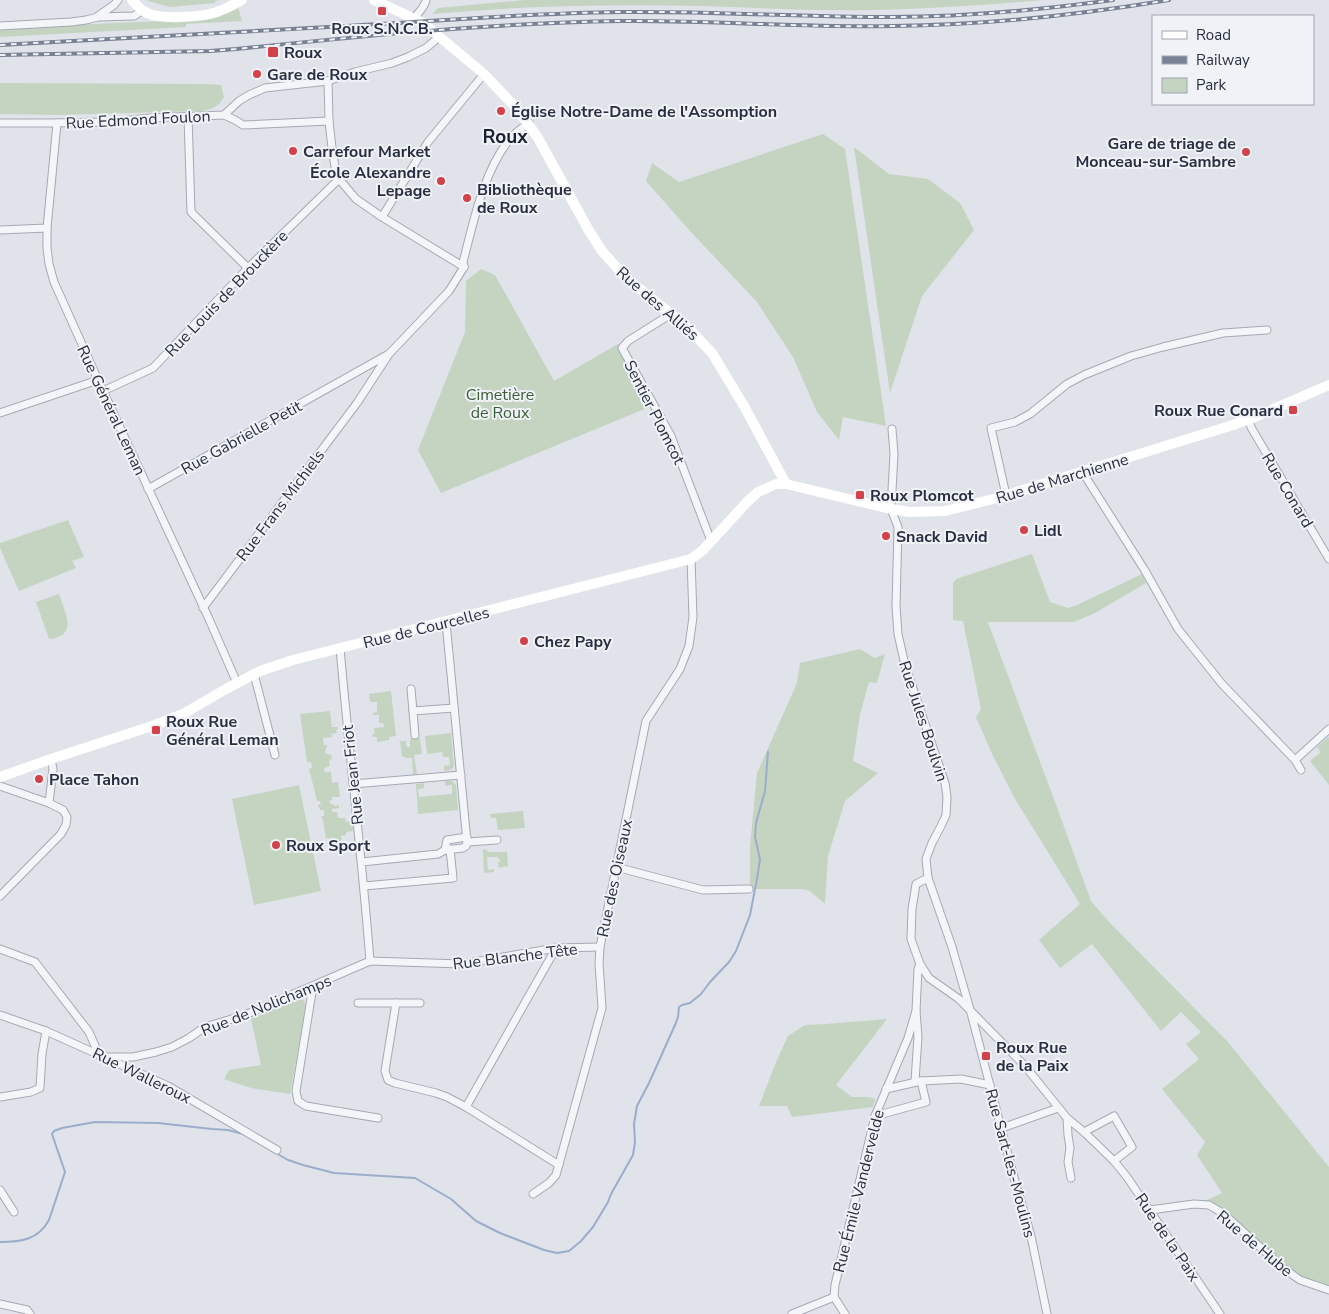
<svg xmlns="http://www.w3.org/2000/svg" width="1329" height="1314" viewBox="0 0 1329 1314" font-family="'Nunito Sans',sans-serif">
	<rect width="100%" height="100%" fill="#e0e3ea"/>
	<g fill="#c4d4c1">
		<polygon points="145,0 219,0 215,1 215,3 170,7"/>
		<path d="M524 0H1043C973 6 902 11 832 10 788 10 744 7 700 6 611 4 521 6 432 14L438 8Z"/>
		<polygon points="238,7 242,21 186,24 186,27 0,37 0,28 188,20 233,11"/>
		<path d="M0 83 206 84 221 85 224 97C218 107 213 109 202 111L60 115 0 114Z"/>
		<polygon points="823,134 845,149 886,426 843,417 839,440 817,412 793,357 757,302 690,231 646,181 652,163 679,182"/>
		<polygon points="854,147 889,174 928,179 960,203 974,230 922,296 890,393"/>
		<polygon points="481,269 495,275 554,381 618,344 652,406 441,493 418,450 465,332 466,281"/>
		<polygon points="68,520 84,557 72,561 76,568 19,591 0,548 0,543"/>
		<polygon points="1032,554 1050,602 1068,608 1077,605 1142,574 1146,583 1095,613 1074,622 988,622 1058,810 1091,901 1109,922 1228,1042 1329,1167 1329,1289 1297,1276 1212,1203 1205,1201 1222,1193 1197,1155 1205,1142 1162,1089 1199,1059 1186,1044 1201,1032 1181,1012 1161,1031 1092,944 1060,968 1039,940 1080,904 1015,799 993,756 976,717 981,709 963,621 953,620 953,583 956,579"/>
		<path d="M59 594C65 613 79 636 49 639L36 602Z"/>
		<polygon points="860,649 875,658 885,654 877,683 869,682 860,714 853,761 878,773 845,801 828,856 825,904 810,891 803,889 750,889 750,847 757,773 797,683 800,663"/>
		<polygon points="391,691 396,736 389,737 389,740 377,742 377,737 373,737 372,734 375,734 374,728 384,727 383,723 379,723 379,715 373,715 373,713 377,712 377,702 370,702 369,694"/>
		<polygon points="330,711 332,727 338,727 338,729 336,730 337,733 331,734 332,737 323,738 324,745 327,745 325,752 327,754 331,755 332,759 329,760 330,766 324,768 325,772 331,772 332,783 338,782 340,797 332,797 332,800 329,801 330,804 333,804 334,806 339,805 339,808 332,809 332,812 337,812 338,818 345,818 346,822 352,821 353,831 346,832 346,835 341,836 342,847 330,848 329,838 326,838 323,820 321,816 324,816 324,810 320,810 318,805 321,804 320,801 317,801 309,769 312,768 311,762 307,762 300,714"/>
		<polygon points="451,733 454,766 451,770 444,771 444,766 450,765 449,757 443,757 442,752 427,754 425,736"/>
		<polygon points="1328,737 1329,738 1329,785 1310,761 1321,752 1317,747"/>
		<polygon points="410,738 420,738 422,754 414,755 417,774 413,774 412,758 406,758 406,757 402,757 400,741 406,741 407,747 410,747"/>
		<polygon points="445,781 452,781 456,785 458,810 418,814 416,784 424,783 424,788 418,789 419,797 452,794 452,785 445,786"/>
		<polygon points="299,785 321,891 254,905 232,799"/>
		<polygon points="523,811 525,828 498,830 496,818 491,818 490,814"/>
		<polygon points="483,849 487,850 487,852 507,852 508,866 499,868 498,862 500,862 500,859 498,859 498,857 487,857 488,870 494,869 494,872 484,873"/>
		<polygon points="297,998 304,1000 306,1006 290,1094 251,1088 224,1079 229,1070 261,1065 251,1019"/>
		<polygon points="887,1019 836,1085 852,1097 868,1097 875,1099 873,1107 792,1117 787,1106 759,1106 776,1062 788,1036 805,1025 826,1024"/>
	</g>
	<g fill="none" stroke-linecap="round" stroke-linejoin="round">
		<g stroke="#9badcb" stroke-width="2">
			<polyline points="269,1149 288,1160 303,1165 334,1173 415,1178 451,1199 476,1221 500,1233 544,1250 557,1253 569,1251 581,1241 593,1227 608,1202 611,1194 633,1155 635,1142 634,1124 637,1106 649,1083 675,1025 678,1017 679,1007 682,1005 690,1003 701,994 710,982 729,962 736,951 750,915 757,879 760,859 755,837 756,823 765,791 768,752"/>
			<path d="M0 1242C21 1242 38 1240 49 1220L65 1172 53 1137 52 1134 54 1131 62 1128 95 1122 158 1123 212 1129 228 1130 243 1134"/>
		</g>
		<defs>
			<g id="street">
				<polyline points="98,16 114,5 118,0"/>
				<path d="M414 18C418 13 425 7 426 0"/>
				<polyline points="0,26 71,22 86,20 98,17 134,16 143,10"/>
				<polyline points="328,81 329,121 332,148 335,167 339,179 356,199 382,217 464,267"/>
				<polyline points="224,115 235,120 243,125 329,121"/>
				<polyline points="188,116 191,212 248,268"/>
				<polyline points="0,123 51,123 110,122 150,118 224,115 239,101 249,95 265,88 328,81 355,72 392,63 408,57 426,48 439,37"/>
				<polyline points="57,123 47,228 47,248 49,264 54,282 98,380 209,619 237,683"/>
				<polyline points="382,217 428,142 484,74"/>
				<polyline points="0,230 47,228"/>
				<path d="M464 267 463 262C474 221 482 176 508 141 513 134 521 129 529 123"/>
				<polyline points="671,314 628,341 622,348 671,436 711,541"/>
				<polyline points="103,391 153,368 248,268 339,179"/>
				<polyline points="0,413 98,380"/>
				<polyline points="1248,420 1252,429 1329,559"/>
				<polyline points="892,429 894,454 891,509 898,527 896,606 898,634 905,665 945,783 947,797 946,815 941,826 932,843 926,859 928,878 952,947 971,1013 1015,1181 1031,1236 1047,1314"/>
				<polyline points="1084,472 1085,476 1144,569 1178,629 1222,684 1295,760 1301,770"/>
				<polyline points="148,489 387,355"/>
				<polyline points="1006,495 991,428 1015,422 1030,414 1067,384 1084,375 1131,356 1163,347 1223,333 1267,330"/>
				<polyline points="203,608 357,403 389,354 449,291 464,267"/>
				<path d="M340 648C349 752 362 857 370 961"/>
				<polyline points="254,674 275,755"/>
				<polyline points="411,689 413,711 454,708"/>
				<polyline points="413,711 415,735"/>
				<polyline points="1295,760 1329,729"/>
				<polyline points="353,784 461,775"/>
				<polyline points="0,786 49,803 63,810 67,817 66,825 61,834 0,896"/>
				<polyline points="49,803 53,769 51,759"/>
				<polyline points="467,842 497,840"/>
				<polyline points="445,850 447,840 467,837"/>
				<polyline points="362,862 438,854 445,850 463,848 466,846 467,842 446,622"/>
				<polyline points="616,867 703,890 749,889"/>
				<polyline points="928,878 916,884 912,909 911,939 920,964 929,978 959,999 1025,1066 1067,1118 1084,1132 1114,1161 1127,1177 1220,1314"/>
				<polyline points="364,886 453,878 450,849"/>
				<polyline points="0,949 35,962 89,1032 99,1055"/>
				<polyline points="313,986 296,1091 298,1101 306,1106 378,1118"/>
				<polyline points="358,1003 420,1003"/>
				<polyline points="396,1003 385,1071 388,1080 395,1083 436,1093 447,1097 466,1107 559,1165"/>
				<polyline points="0,1015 46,1031 168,1086 277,1150"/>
				<polyline points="103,1057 133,1057 156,1052 172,1047 189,1038 205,1027 245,1015 370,961 462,964 556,948 600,947"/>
				<polyline points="915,1081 918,1037 916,1011 918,969 920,964"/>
				<polyline points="886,1089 921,1081 961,1079 990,1085"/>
				<polyline points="0,1097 31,1092 40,1088 42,1054 46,1031"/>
				<polyline points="466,1107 556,948"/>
				<polyline points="875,1116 926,1102 921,1081"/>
				<polyline points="1067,1118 1068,1135 1070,1148 1068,1162 1071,1178"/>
				<polyline points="1002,1128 1058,1108"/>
				<polyline points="1084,1132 1114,1116 1132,1147 1114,1161"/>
				<polyline points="0,1190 14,1212"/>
				<polyline points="533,1194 549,1183 556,1175 602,1008 599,963 600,947 646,721 680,669 689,646 693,617 691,559"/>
				<polyline points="1150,1210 1194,1204 1209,1205 1224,1214 1283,1268 1300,1280 1329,1290"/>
				<polyline points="0,1304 27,1310 30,1314"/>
				<polyline points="792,1314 834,1297"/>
				<polyline points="845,1314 834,1297 835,1285 875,1116 908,1038 916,1011"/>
			</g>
		</defs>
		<use href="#street" stroke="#a5a9b4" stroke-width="9"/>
		<use href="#street" stroke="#f3f5f8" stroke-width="7"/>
		<g stroke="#fff" stroke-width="10">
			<path d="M132 0C136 5 141 10 147 13 161 20 202 17 217 12 226 9 234 4 242 0"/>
			<polyline points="374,0 423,23 484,74 518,110 538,138 588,229 602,251 625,277 688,328 712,353 744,406 786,484"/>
			<polyline points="0,777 51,759 155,725 183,714 226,689 260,671 293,660 691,559 703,550 748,501 758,492 776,484 786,484 891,509 910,512 945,511 997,498 1233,425 1255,417 1329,385"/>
		</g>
		<defs>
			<g id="rail">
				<path d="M0 45C116 38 231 33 347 26 438 21 530 13 621 12 711 11 800 17 890 17 965 17 1039 10 1113 0"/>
				<path d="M0 55 210 51 236 49C364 36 492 23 621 21 712 20 803 28 893 26 986 25 1078 15 1169 0"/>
			</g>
		</defs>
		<use href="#rail" stroke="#798194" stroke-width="4"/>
		<use href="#rail" stroke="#f0f2f7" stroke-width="2" stroke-dasharray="5.5" stroke-linecap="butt"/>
	</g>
	<g fill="#d2424a" stroke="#f0f2f7" stroke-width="2">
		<rect x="377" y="6" width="10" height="10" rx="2.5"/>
		<rect x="267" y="46" width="12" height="12" rx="2.5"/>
		<circle cx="257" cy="74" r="5"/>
		<circle cx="501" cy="111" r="5"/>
		<circle cx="293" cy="151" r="5"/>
		<circle cx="1246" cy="152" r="5"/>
		<circle cx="441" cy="181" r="5"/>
		<circle cx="467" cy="198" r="5"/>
		<rect x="1288" y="405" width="10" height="10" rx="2.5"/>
		<rect x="855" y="490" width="10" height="10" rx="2.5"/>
		<circle cx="1024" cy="530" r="5"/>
		<circle cx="886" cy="536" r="5"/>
		<circle cx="524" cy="641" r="5"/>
		<rect x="151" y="725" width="10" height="10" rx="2.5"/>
		<circle cx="39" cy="779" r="5"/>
		<circle cx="276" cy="845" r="5"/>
		<rect x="981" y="1051" width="10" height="10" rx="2.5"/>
	</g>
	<g text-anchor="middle" stroke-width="4" stroke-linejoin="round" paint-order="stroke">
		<g font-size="16" font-weight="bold" fill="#282f42" stroke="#f0f2f7" text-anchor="start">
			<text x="382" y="34" text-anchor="middle">Roux S.N.C.B.</text>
			<text x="284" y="58">Roux</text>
			<text x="267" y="80">Gare de Roux</text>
			<text x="511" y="117">Église Notre-Dame de l'Assomption</text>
			<text x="1236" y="149" text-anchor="end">Gare de triage de<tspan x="1236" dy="18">Monceau-sur-Sambre</tspan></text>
			<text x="303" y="157">Carrefour Market</text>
			<text x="431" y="178" text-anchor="end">École Alexandre<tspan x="431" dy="18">Lepage</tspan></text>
			<text x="477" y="195">Bibliothèque<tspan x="477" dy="18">de Roux</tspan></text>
			<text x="1283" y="416" text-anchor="end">Roux Rue Conard</text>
			<text x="870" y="501">Roux Plomcot</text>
			<text x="1034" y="536">Lidl</text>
			<text x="896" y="542">Snack David</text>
			<text x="534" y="647">Chez Papy</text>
			<text x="166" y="727">Roux Rue<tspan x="166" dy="18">Général Leman</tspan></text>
			<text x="49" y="785">Place Tahon</text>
			<text x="286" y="851">Roux Sport</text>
			<text x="996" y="1053">Roux Rue<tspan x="996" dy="18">de la Paix</tspan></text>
		</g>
		<g font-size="16" fill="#282f42" stroke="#f0f2f7">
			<text transform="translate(138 119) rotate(-3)" y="6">Rue Edmond Foulon</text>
			<text transform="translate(226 293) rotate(-46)" y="6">Rue Louis de Brouckère</text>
			<text transform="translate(658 303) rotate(41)" y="6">Rue des Alliés</text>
			<text transform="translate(112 410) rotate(65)" y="6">Rue Général Leman</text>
			<text transform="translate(655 412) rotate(63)" y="6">Sentier Plomcot</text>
			<text transform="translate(241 437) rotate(-29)" y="6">Rue Gabrielle Petit</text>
			<text transform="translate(1062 478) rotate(-17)" y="6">Rue de Marchienne</text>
			<text transform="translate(1288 490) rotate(59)" y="6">Rue Conard</text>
			<text transform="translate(280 505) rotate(-53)" y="6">Rue Frans Michiels</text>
			<text transform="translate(426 627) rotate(-14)" y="6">Rue de Courcelles</text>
			<text transform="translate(924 721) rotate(72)" y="6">Rue Jules Boulvin</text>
			<text transform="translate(352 775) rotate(-96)" y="6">Rue Jean Friot</text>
			<text transform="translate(614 878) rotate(-78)" y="6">Rue des Oiseaux</text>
			<text transform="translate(515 956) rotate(-7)" y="6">Rue Blanche Tête</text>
			<text transform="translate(266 1005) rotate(-22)" y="6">Rue de Nolichamps</text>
			<text transform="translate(142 1075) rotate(26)" y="6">Rue Walleroux</text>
			<text transform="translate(1011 1163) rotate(75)" y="6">Rue Sart-les-Moulins</text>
			<text transform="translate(858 1191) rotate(-76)" y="6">Rue Émile Vandervelde</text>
			<text transform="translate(1168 1237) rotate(56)" y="6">Rue de la Paix</text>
			<text transform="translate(1255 1243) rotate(40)" y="6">Rue de Hube</text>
		</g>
		<g font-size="16" fill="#395e35" stroke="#f0f2f7">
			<text x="500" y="400">Cimetière<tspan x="500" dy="18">de Roux</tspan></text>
		</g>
		<g font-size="19" font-weight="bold" fill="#1b2033" stroke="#f0f2f7">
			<text x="505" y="143">Roux</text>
		</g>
	</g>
	<rect x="1152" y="15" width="162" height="90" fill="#f0f2f7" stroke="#a0a4af"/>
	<rect x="1162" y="31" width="25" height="8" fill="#ffffff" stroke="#a0a4af"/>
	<text x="1196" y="40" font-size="15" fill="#282f42">Road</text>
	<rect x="1162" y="56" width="25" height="8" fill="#798194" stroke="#a0a4af"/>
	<text x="1196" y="65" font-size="15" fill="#282f42">Railway</text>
	<rect x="1162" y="78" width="25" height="15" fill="#c4d4c1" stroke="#a0a4af"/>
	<text x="1196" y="90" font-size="15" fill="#282f42">Park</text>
</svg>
